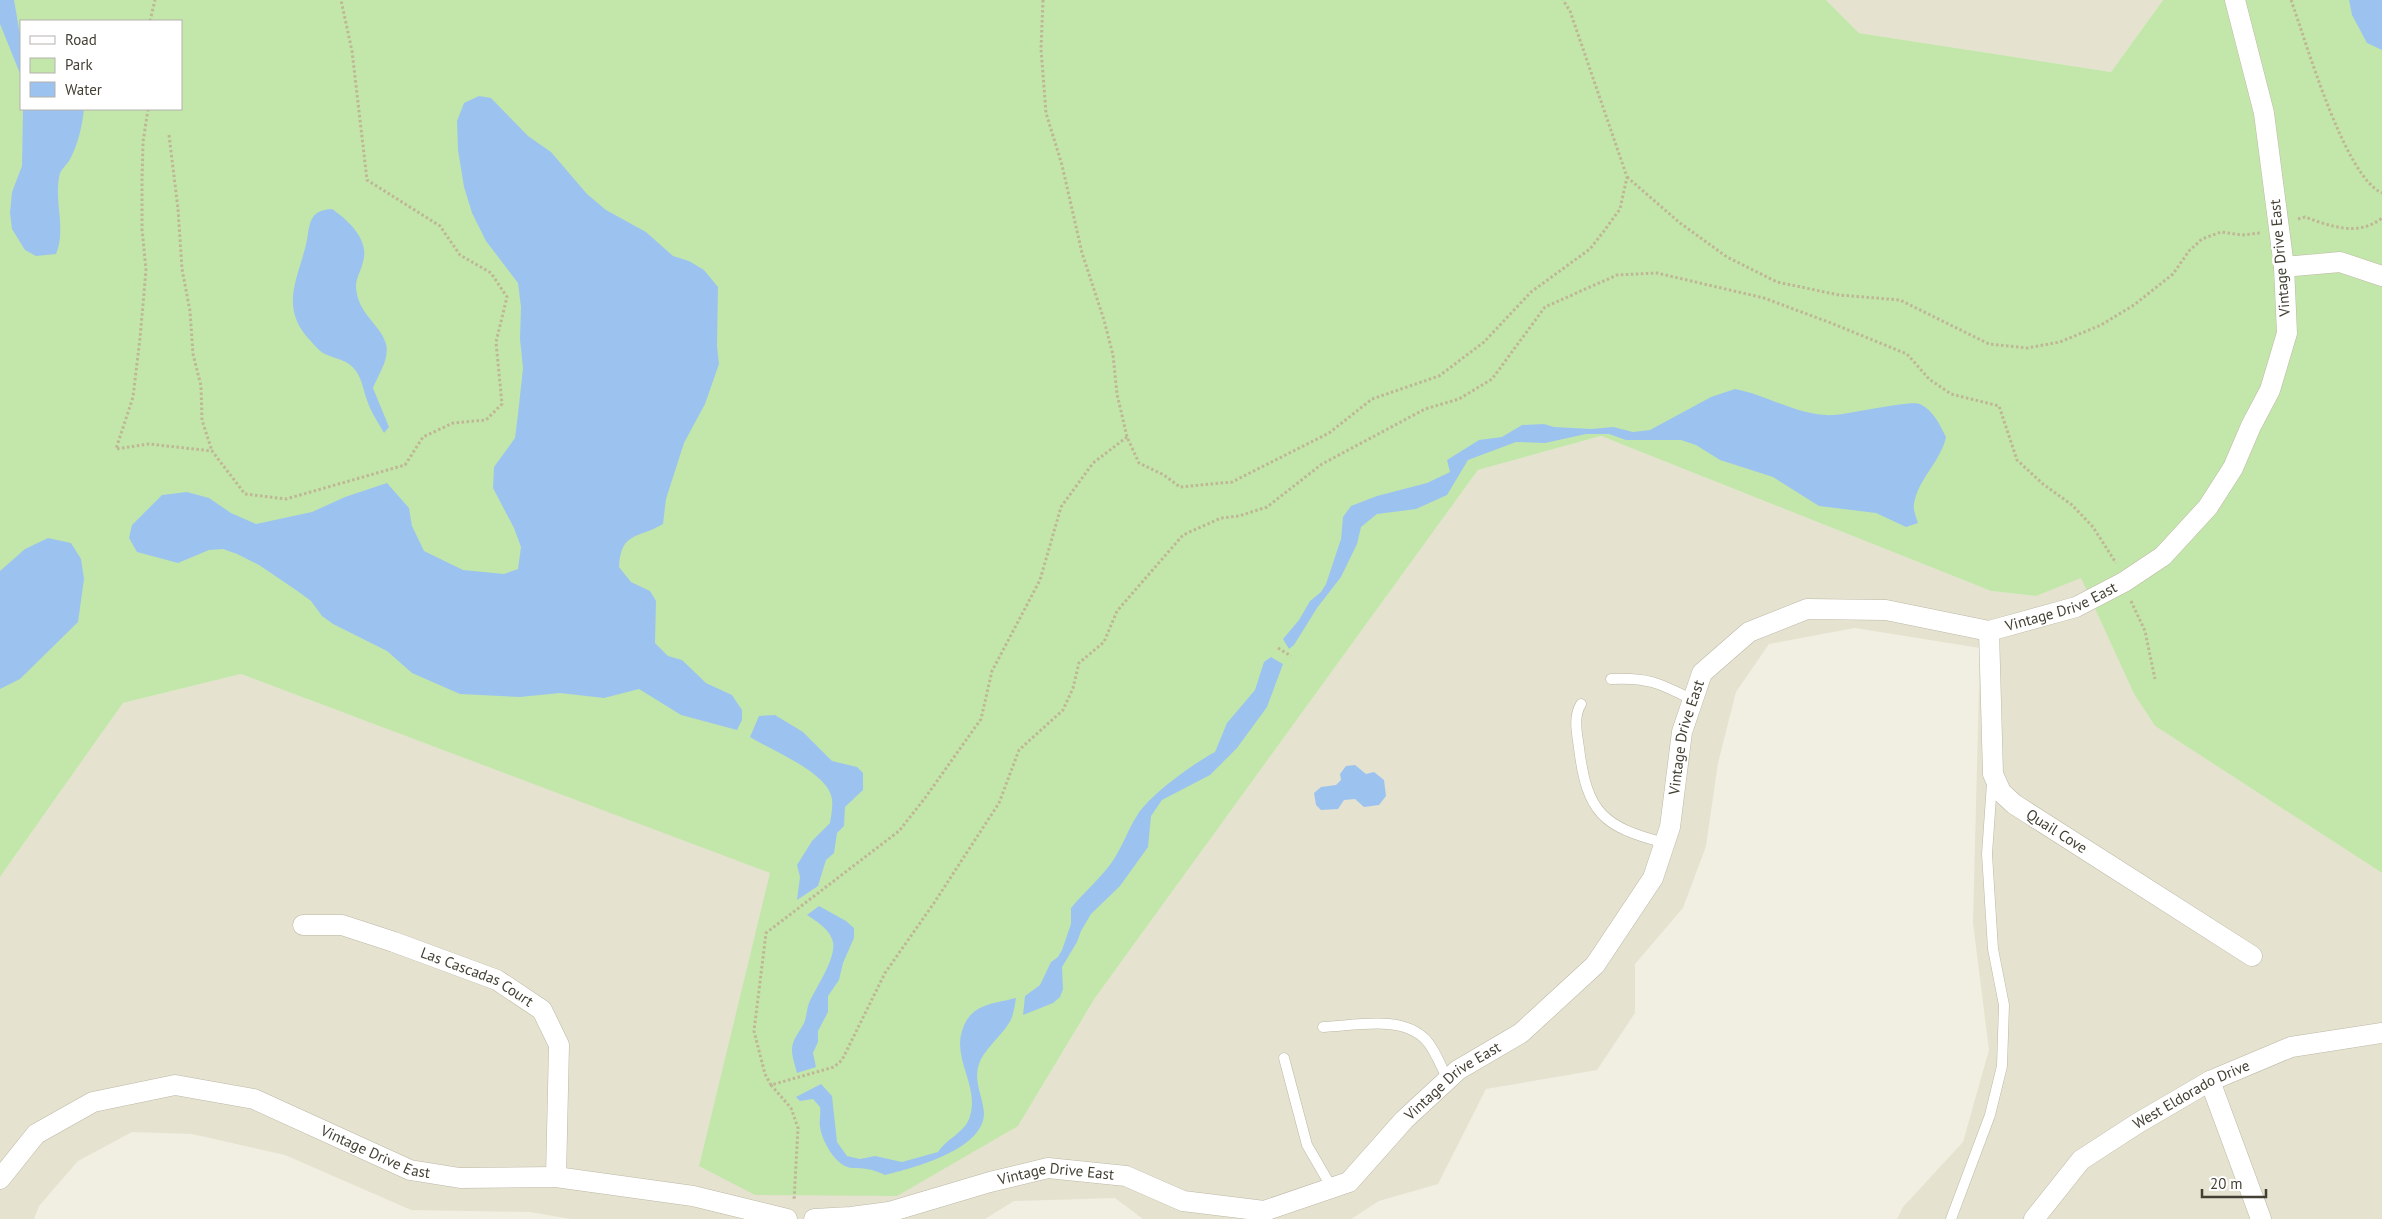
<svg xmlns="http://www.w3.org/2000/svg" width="2382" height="1219" viewBox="0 0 2382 1219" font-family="'PT Sans',sans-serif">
	<rect width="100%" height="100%" fill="#f1efe2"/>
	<g fill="#e5e2d0">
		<polygon points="1826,0 2163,0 2111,72 1859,33"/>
		<polygon points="1601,436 1991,591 2036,596 2081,577 2134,694 2155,726 2382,873 2382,1219 1897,1219 1903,1207 1963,1142 1989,1050 1973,923 1980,648 1855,628 1769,644 1736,692 1718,763 1706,846 1683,908 1635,964 1635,1013 1597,1070 1486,1089 1438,1184 1379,1201 1351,1219 1143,1219 1115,1198 1014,1201 985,1219 571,1219 530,1212 411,1210 285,1155 192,1134 132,1132 78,1161 39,1206 34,1219 0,1219 0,877 123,703 241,674 771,873 699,1166 1018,1126 1095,998 1478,470"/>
	</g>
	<path fill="#c3e7aa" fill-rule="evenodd" d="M0 0H1826L1859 33 2111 72 2163 0H2382V873L2155 726 2134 694 2081 578 2036 596 1991 591 1601 436 1478 470 1095 998 1018 1126 897 1196 755 1195 699 1166 770 873 241 674 123 703 0 877ZM21 21H181V109H21Z"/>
	<g fill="#9cc3f0">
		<polygon points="0,0 14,0 21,40 21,76 0,24"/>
		<polygon points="2349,0 2382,0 2382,50 2367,43 2352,15"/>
		<path d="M479 96 491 98 528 136 551 152 587 194 606 210 646 232 673 256 689 261 704 270 718 287 717 346 719 364 705 404 684 443 666 499 663 524C638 539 621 531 619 567L631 582 650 591 656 601 655 643 668 656 682 660 706 683 732 695 742 710V720L737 730 681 715 639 689 604 698 560 693 520 697 460 694 412 673 387 651 333 624 322 616 311 601 296 590 259 565 237 554 223 549 209 550 178 563 137 552 129 538 132 525 162 495 187 492 209 498 231 513 256 524 312 512 345 497 387 483 409 508 412 526 424 551 463 570 504 574 518 569 521 547 514 528 493 488 494 467 515 438 518 414 523 368 520 339 521 307 518 283 486 241 472 213 464 187 458 150 457 121 464 103Z"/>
		<path d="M23 109H84C82 127 78 145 69 161 66 165 62 169 60 173 53 200 67 229 56 254L36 256 25 250 12 229 10 213 12 192 22 166Z"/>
		<path d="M332 209C348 220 370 240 363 262 359 278 353 280 358 298 363 316 382 328 386 344 390 359 378 375 373 388L389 427 384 433C378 422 372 414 368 403 364 393 362 379 356 371 348 359 334 359 323 353 317 349 312 342 307 337 279 304 300 275 307 240 310 222 310 210 332 209Z"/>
		<path d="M1735 389C1768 395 1799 417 1834 415 1851 414 1910 400 1920 404 1933 410 1940 425 1946 437 1941 461 1918 479 1914 504 1913 510 1916 517 1918 523L1906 527 1876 513 1819 506 1773 477 1720 460 1696 445 1681 440H1626L1609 434H1586L1545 443 1516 442 1468 460 1447 495 1416 509 1377 514 1361 527 1357 544 1341 577 1317 608 1294 645 1289 649 1283 639 1299 620 1310 601 1321 592 1326 584 1341 539 1343 517 1351 506 1377 496 1427 483 1450 472 1447 460 1479 440 1502 437 1522 425 1544 424 1554 427 1591 429 1613 427 1633 432 1650 430 1711 397Z"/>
		<polygon points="48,538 71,543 81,559 84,579 78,622 20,679 0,689 0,571 25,549"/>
		<path d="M1271 657 1283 664 1267 707 1237 748 1210 775 1162 800 1151 816 1148 847 1120 886 1091 914 1081 931 1077 942 1062 967 1063 989 1060 997 1053 1003 1023 1015 1025 996 1040 985 1051 962 1058 957 1062 950 1071 924V908C1084 892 1100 879 1112 862 1123 846 1128 829 1138 814 1151 794 1194 763 1215 752L1227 723 1255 690 1264 662Z"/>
		<path d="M775 715 803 732 832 761 857 767 863 773V790L845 807 844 826 837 833 834 853 826 860 818 886 797 900 800 877 797 865 812 841 830 823C831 816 833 807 832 799 828 772 772 751 750 737L759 716Z"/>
		<polygon points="1355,765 1366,774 1374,772 1384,780 1386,796 1379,805 1364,807 1355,799 1344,800 1338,809 1321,810 1316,805 1314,793 1321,787 1336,785 1341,780 1340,774 1346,766"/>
		<path d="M819 906 846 921 854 928V938L843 963 839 980 828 996V1012L818 1031V1042L813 1053 816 1067 797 1073C795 1065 792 1057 792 1050 792 1040 798 1034 803 1025 807 1018 806 1011 809 1003 816 987 839 955 832 939 828 928 816 921 807 915Z"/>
		<path d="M1016 998C1015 1004 1014 1011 1012 1017 1005 1034 985 1047 979 1064 973 1082 983 1096 984 1113 984 1150 913 1168 885 1175 873 1169 865 1168 852 1168 836 1167 822 1141 820 1127 819 1121 821 1114 820 1107L813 1099 800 1101 796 1097 821 1084 832 1096 837 1142 847 1156 860 1159 875 1156 902 1162 938 1152C946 1139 966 1132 970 1116 979 1086 953 1060 962 1031 970 1004 992 1004 1016 998Z"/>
	</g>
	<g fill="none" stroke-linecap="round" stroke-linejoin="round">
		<defs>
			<g id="lane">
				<path d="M1611 679C1649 677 1661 684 1693 700"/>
				<path d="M1581 704C1573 717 1577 733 1579 748 1587 813 1603 827 1665 843"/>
				<path d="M1323 1027C1354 1026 1402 1014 1426 1040 1436 1051 1441 1067 1448 1080"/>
				<polyline points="1284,1058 1307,1145 1332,1188"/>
				<polyline points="1951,1219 1990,1115 2002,1066 2004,1005 1993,949 1987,854 1992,783"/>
			</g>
			<g id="street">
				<polyline points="2284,267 2340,262 2382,276"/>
				<path id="s1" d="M1989 631 1993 774 2001 792 2014 804 2252 956"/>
				<path id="s2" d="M303 925H342L394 942 497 980 542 1010 559 1045 556 1177"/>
				<polyline points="2210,1081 2261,1219"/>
				<path id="s3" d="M0 1179 36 1134 93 1102 175 1085 254 1099 410 1170 460 1178 556 1177 693 1196 787 1219"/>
				<path id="s4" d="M814 1219 851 1217 889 1212 990 1182 1048 1168 1126 1176 1183 1201 1264 1211 1349 1182 1404 1120 1458 1070 1521 1033 1595 965 1653 878 1670 827 1682 732 1702 673 1749 632 1807 609 1886 610 1989 631 2076 607 2124 582 2163 556 2208 507 2233 468 2251 426 2270 390 2287 333 2284 267 2264 113 2235 0"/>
				<path id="s5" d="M2034 1219 2081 1160 2138 1123 2210 1081 2291 1047 2382 1033"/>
			</g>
		</defs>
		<use href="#lane" stroke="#bdb8a5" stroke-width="11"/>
		<use href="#street" stroke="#bdb8a5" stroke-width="21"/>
		<g stroke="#bfb696" stroke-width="3" stroke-dasharray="2.5 2.5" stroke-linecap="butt">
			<polyline points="1043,0 1041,49 1046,113 1062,165 1082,253 1104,320 1113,355 1117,394 1127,437 1139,463 1164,475 1180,487 1232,482 1329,433 1372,399 1439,376 1484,342 1531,292 1590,249 1604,231 1620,209 1627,177 1570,11 1563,0"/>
			<path d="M2291 0C2306 41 2344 176 2382 193"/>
			<polyline points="150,21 155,0"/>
			<polyline points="148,109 143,142 142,181 142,229 146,270 140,338 133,397 116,449 149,444 212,451 245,494 286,499 405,465 423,437 453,423 486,420 502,404 496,342 507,297 491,273 460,255 440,226 367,180 352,51 341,0"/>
			<polyline points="169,135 178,209 182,269 190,311 193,354 201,386 202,420 212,451"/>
			<polyline points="1627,177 1680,223 1727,257 1777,282 1839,295 1900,300 1989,344 2027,348 2060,342 2101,325 2134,305 2173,274 2189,251 2202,239 2221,232 2242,235 2260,233"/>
			<path d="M2298 219 2305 217C2330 226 2358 237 2382 218"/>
			<polyline points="1127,437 1093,463 1061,507 1040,580 992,671 981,719 925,798 899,831 766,933 754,1031 765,1074 771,1085 834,1067 842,1060 885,973 934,903 999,803 1019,750 1063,710 1073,688 1079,663 1104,642 1117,611 1183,535 1221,518 1239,516 1267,507 1322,464 1425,409 1459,399 1492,379 1545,307 1617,275 1657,273 1764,298 1831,323 1907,354 1929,379 1951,394 1999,406 2017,460 2043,484 2072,505 2093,527 2116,563"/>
			<polyline points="2131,601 2145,631 2155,679"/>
			<polyline points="1278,648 1291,656"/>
			<polyline points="771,1085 791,1108 798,1128 794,1201"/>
		</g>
		<use href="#lane" stroke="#fff" stroke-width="10"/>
		<use href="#street" stroke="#fff" stroke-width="20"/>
	</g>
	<g text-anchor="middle" stroke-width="5" stroke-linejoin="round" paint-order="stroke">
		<g font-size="15" fill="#433f33" stroke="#fff">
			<text transform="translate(2280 258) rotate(-95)" y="5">Vintage Drive East</text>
			<text dy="5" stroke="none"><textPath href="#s4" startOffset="1584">Vintage Drive East</textPath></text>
			<text dy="5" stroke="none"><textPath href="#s4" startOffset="1132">Vintage Drive East</textPath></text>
			<text dy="5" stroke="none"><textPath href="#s1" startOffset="231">Quail Cove</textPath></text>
			<text dy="5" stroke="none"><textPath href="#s2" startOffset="184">Las Cascadas Court</textPath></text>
			<text dy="5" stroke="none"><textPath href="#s4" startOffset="698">Vintage Drive East</textPath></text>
			<text dy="5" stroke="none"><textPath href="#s5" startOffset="204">West Eldorado Drive</textPath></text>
			<text dy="5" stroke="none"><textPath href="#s3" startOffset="420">Vintage Drive East</textPath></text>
			<text dy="5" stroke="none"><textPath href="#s4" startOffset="248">Vintage Drive East</textPath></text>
		</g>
	</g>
	<rect x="20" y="20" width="162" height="90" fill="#ffffff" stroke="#b4b2ad"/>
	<rect x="30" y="36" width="25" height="8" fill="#ffffff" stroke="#b4b2ad"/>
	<text x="65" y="45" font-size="15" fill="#433f33">Road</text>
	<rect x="30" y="58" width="25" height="15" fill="#c3e7aa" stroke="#b4b2ad"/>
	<text x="65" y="70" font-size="15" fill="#433f33">Park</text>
	<rect x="30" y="82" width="25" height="15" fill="#9cc3f0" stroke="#b4b2ad"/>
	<text x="65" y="95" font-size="15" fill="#433f33">Water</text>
	<path d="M2202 1189v8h64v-8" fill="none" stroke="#433f33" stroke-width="2.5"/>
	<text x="2210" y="1189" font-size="15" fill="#433f33" stroke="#ffffff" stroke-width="4" paint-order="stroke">20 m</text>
</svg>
